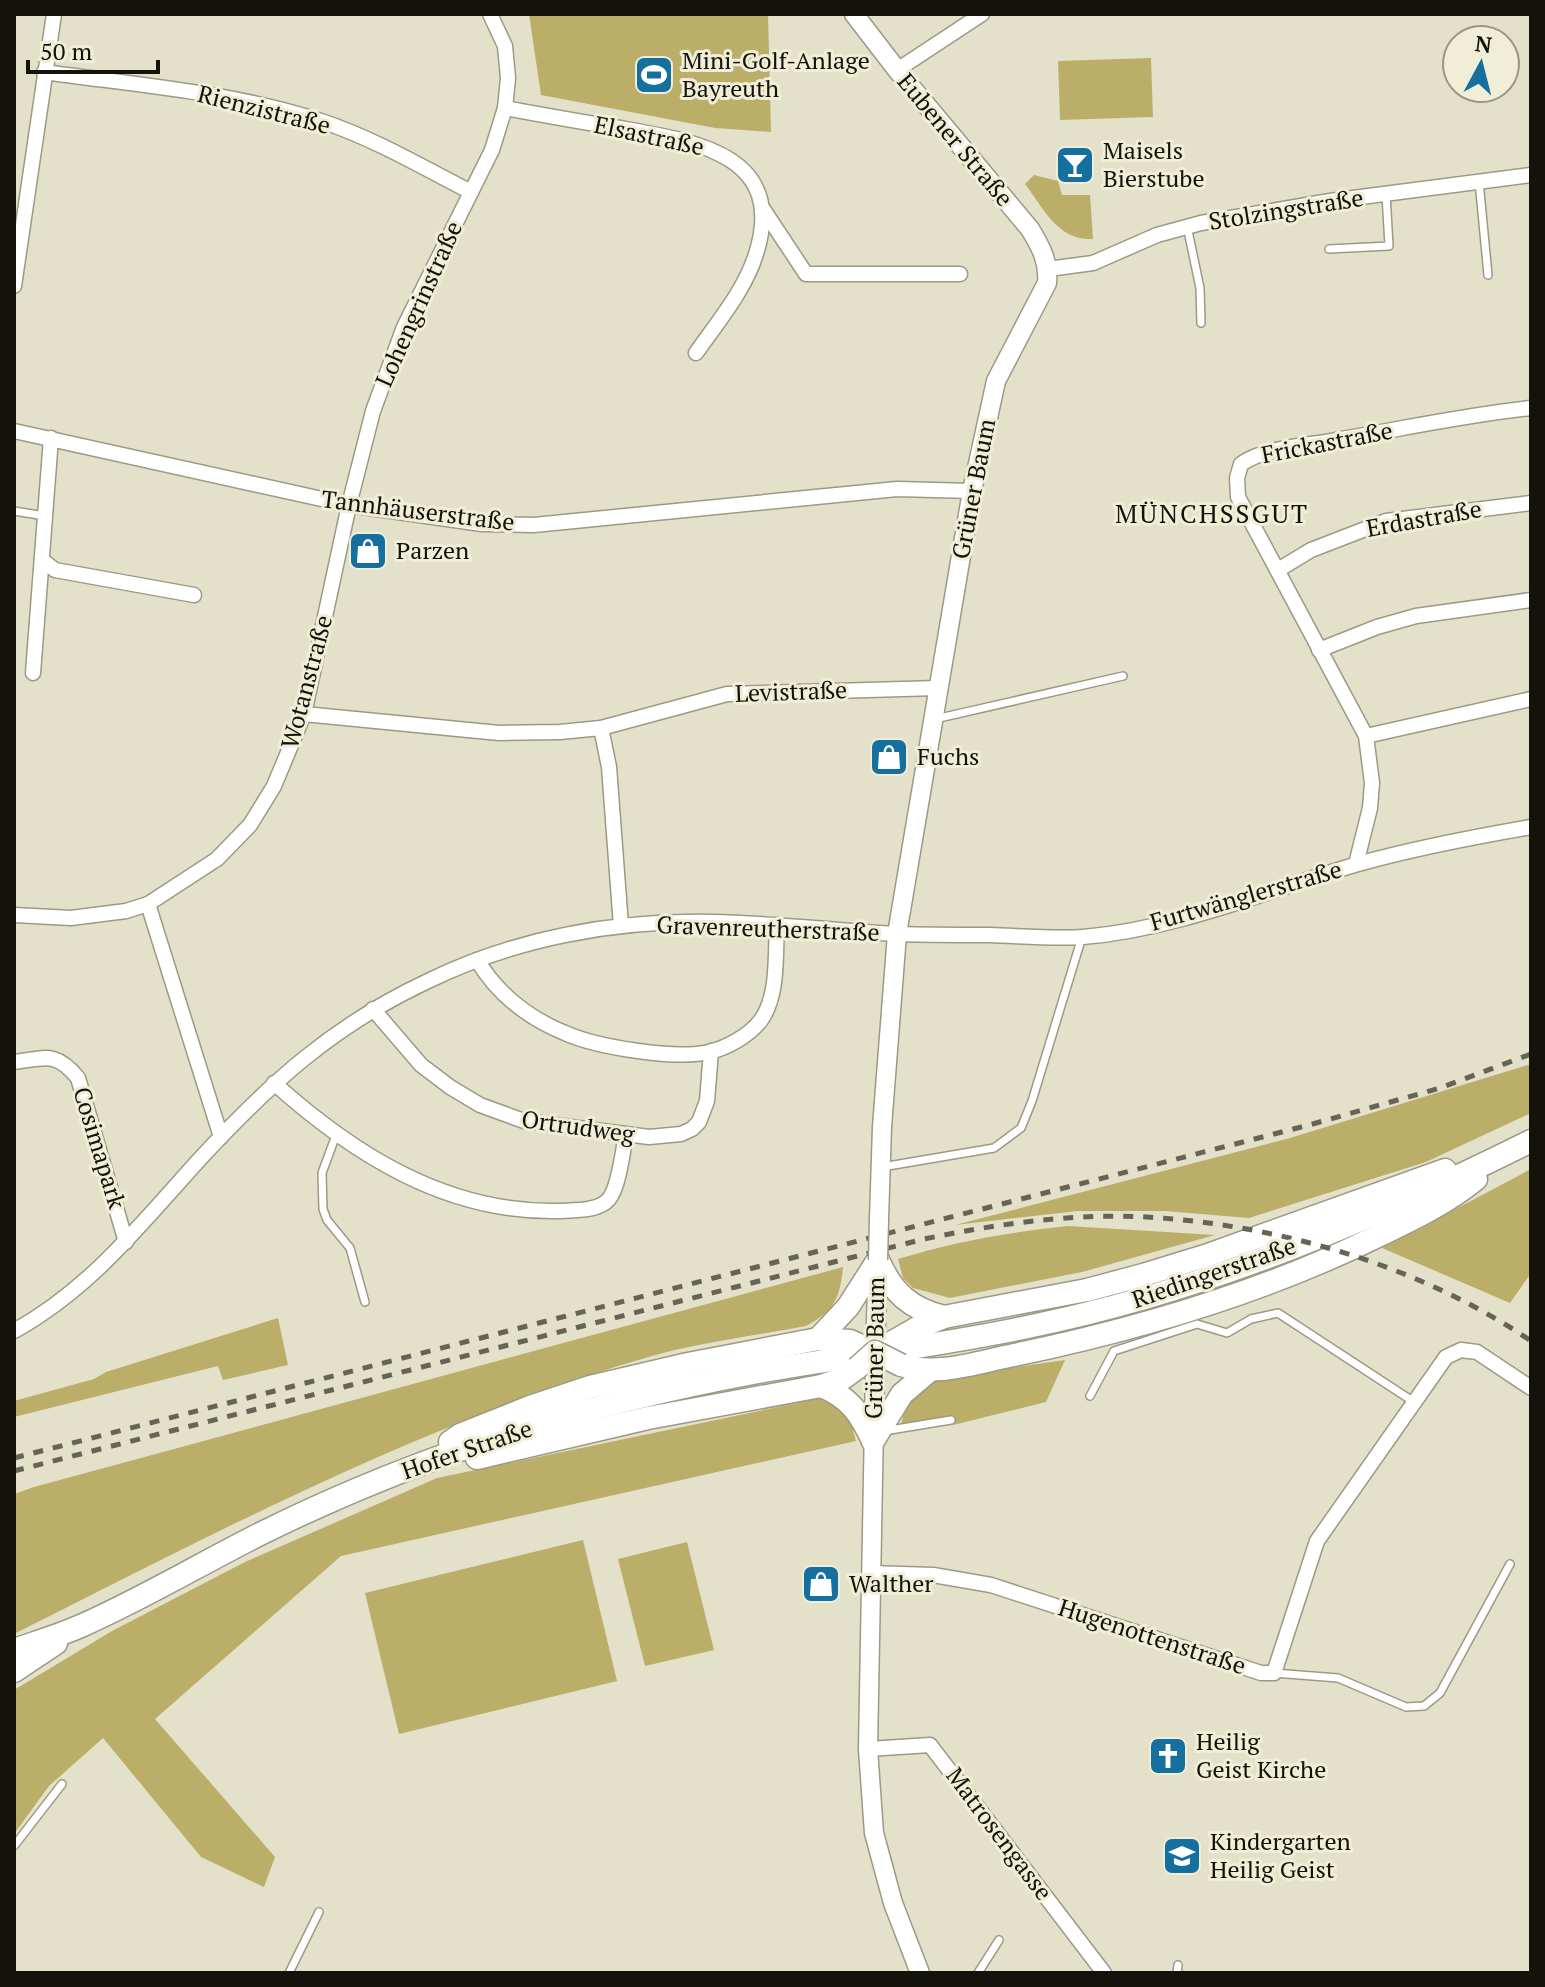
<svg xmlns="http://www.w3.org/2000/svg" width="1545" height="1987" viewBox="0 0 1545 1987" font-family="'PT Serif',serif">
	<rect width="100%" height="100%" fill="#e4e1ca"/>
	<g fill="#bbae68">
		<polygon points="529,14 768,14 771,132 715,128 541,95"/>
		<polygon points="1151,58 1153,117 1060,120 1058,61"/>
		<path d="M1034 175 1058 181 1062 195H1090L1093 239C1058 241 1044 209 1025 184Z"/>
		<polygon points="1531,1064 1531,1113 1426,1162 1249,1218 1165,1211 1078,1211 955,1225 1290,1138"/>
		<polygon points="1531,1169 1531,1273 1510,1303 1382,1248"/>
		<path d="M1068 1226 1215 1235 1082 1272 950 1298 913 1288 903 1278 898 1259C954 1242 1009 1232 1068 1226Z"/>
		<path d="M843 1267C840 1299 834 1311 806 1326 755 1336 702 1342 652 1356 429 1420 220 1530 14 1634V1494L34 1487Z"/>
		<polygon points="278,1318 288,1365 223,1380 218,1366 14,1417 14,1401 94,1379 106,1372"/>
		<polygon points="1065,1360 1046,1402 953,1425 953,1416 901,1425 906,1405 933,1379"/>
		<path d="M821 1398C848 1406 849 1416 856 1441L341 1556 155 1719 275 1857 264 1887 201 1857 103 1738 49 1786 14 1834V1690L112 1631 245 1562 437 1478Z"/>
		<polygon points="583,1540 617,1681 399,1734 365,1593"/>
		<polygon points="687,1542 714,1650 645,1666 618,1559"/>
	</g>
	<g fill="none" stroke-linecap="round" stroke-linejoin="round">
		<defs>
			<g id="service">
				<polyline points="1479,181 1488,275"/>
				<polyline points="1187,226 1200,288 1201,323"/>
				<polyline points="1329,249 1389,246 1386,194"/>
				<polyline points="14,511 45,516"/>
				<polyline points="935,719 1123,676"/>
				<polyline points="336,1135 322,1173 323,1209 327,1220 350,1248 365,1302"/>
				<polyline points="882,1167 994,1148 1021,1128 1032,1101 1082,937"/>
				<polyline points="1090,1396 1114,1351 1197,1324 1227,1333 1251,1319 1278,1313 1414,1402"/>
				<polyline points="884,1431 951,1420"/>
				<polyline points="1274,1673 1338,1678 1406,1707 1424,1706 1440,1693 1510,1564"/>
				<polyline points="14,1846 62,1784"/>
				<polyline points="289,1973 319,1912"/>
				<polyline points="978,1973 999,1940"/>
				<polyline points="1177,1973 1178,1965"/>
			</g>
			<g id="minor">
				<polyline points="897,70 982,14"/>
				<path d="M44 72C137 85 232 92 321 121 373 138 422 167 471 192"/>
				<path d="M505 108C543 115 582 122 620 128 692 141 788 153 756 254 745 290 717 323 696 353"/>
				<polyline points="763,209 806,274 960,274"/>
				<polyline points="1048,269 1093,263 1157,235 1201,223 1330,201 1531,175"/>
				<polyline points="14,286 54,14"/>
				<polyline points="14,431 349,505 482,524 534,525 897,489 972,491"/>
				<polyline points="42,560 55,570 194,595"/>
				<polyline points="1278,570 1311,550 1386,521 1531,503"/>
				<polyline points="1319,650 1377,627 1416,616 1531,600"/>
				<polyline points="33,673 51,438"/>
				<polyline points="304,714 499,733 560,732 601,728 727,694 938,688"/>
				<polyline points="601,728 609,767 621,926"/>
				<polyline points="1366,736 1531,699"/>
				<path d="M1356 864 1370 808 1372 783 1366 736 1238 497 1237 478 1241 464C1266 447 1305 446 1336 440 1401 429 1465 415 1531 408"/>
				<polyline points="148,904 221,1137"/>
				<polyline points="14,915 71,918 126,911 148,904 217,859 250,825 274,786 304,714 349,505 373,411 404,327 492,150 505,108 508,78 505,46 490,14"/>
				<path d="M477 960C497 993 528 1018 565 1033 596 1047 676 1060 709 1052 727 1048 750 1035 761 1020 779 995 775 954 777 925"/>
				<polyline points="373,1009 421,1065 450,1087 480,1105 524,1121 649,1137 681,1134 692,1129 699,1122 707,1101 711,1051"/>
				<path d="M14 1062C46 1058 56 1051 78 1078L126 1242"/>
				<path d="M274 1083C353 1154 446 1213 557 1211 573 1210 598 1212 609 1199 619 1187 623 1150 626 1134"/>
				<path d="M14 1331C90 1289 141 1224 198 1161 269 1084 332 1026 428 981 516 938 615 920 713 922 775 923 836 931 898 934 929 935 960 935 990 935 1021 936 1053 939 1083 937 1179 929 1267 890 1358 864 1415 848 1473 837 1531 827"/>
				<polyline points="870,1573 933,1575 991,1585 1261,1673 1274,1673 1317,1541 1446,1357 1461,1350 1477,1352 1531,1388"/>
				<polyline points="868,1749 930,1745 1104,1973"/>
			</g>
			<g id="tertiary">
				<path d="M854 14 897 70 1030 229C1041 247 1049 262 1047 283L996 381 972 491 897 934 882 1127 879 1219"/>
				<polyline points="875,1352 878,1260"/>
				<polyline points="875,1369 868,1749 874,1833 893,1903 920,1973"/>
			</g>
			<g id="secondary">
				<path d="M878 1260C892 1292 910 1309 944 1317"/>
				<polyline points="818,1339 848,1307 878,1260"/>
				<path d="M901 1365C937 1377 978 1362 1014 1355 1139 1329 1267 1291 1382 1234 1415 1218 1448 1202 1476 1179"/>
				<path d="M821 1386C850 1397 861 1415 873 1441"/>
				<polyline points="873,1441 902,1394 929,1371"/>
				<polyline points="450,1442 460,1435 530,1407 590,1387 688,1364 818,1339 850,1341 875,1352 917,1328 944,1317 1087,1290 1143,1275 1205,1256 1445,1170"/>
				<polyline points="477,1458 648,1418 821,1386 842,1379 857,1368"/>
				<path d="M14 1650C37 1642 61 1635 83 1625 144 1598 202 1563 262 1533 349 1490 440 1454 533 1426 605 1404 679 1387 753 1373 846 1356 940 1346 1032 1326 1207 1290 1372 1220 1531 1141"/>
				<polyline points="14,1671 56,1643"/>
			</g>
		</defs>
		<use href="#service" stroke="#9d9984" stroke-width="10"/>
		<use href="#minor" stroke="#9d9984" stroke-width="17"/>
		<use href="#tertiary" stroke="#9d9984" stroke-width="21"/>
		<use href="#secondary" stroke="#9d9984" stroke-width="25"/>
		<use href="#service" stroke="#fff" stroke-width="7"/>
		<use href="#minor" stroke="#fff" stroke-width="14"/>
		<use href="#tertiary" stroke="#fff" stroke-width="18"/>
		<use href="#secondary" stroke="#fff" stroke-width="22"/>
		<g stroke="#666456" stroke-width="5" stroke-dasharray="10 10" stroke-linecap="butt">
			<polyline points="14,1458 1309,1125 1440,1088 1531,1054"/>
			<path d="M14 1471 924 1239C997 1224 1072 1213 1147 1217 1280 1225 1421 1266 1531 1341"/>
		</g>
		<defs>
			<polyline id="tertiary-bridge" points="878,1260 879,1219"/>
			<polyline id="secondary-bridge" points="857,1368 875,1352 901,1365"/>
		</defs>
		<use href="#tertiary-bridge" stroke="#9d9984" stroke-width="21" stroke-linecap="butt"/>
		<use href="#secondary-bridge" stroke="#9d9984" stroke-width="25" stroke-linecap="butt"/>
		<use href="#tertiary-bridge" stroke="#fff" stroke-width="18"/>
		<use href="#secondary-bridge" stroke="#fff" stroke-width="22"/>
	</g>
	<defs>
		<symbol id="stadium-square" viewBox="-11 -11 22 22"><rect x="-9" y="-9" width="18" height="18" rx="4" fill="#15709f" stroke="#f1eed7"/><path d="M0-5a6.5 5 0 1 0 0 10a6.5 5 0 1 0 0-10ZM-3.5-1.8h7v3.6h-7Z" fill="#fff"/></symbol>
		<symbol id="bar-square" viewBox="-11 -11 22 22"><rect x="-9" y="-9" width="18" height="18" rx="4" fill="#15709f" stroke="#f1eed7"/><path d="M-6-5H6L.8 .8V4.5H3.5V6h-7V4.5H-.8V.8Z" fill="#fff"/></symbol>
		<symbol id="shop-square" viewBox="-11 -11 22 22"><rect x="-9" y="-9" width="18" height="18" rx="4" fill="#15709f" stroke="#f1eed7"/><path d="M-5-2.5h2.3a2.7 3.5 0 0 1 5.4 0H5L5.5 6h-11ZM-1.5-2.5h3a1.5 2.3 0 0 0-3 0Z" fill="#fff"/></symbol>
		<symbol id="church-square" viewBox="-11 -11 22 22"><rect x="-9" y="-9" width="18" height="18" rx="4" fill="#15709f" stroke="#f1eed7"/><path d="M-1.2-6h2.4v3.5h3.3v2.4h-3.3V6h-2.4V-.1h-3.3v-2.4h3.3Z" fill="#fff"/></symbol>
		<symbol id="school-square" viewBox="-11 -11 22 22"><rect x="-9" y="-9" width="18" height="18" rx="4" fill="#15709f" stroke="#f1eed7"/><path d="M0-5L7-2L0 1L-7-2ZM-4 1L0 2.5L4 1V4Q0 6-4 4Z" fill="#fff"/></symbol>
	</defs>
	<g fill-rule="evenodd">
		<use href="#stadium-square" x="632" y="53" width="44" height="44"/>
		<use href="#bar-square" x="1053" y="143" width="44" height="44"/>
		<use href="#shop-square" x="346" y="529" width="44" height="44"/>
		<use href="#shop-square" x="867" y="735" width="44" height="44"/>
		<use href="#shop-square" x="799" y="1562" width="44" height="44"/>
		<use href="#church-square" x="1146" y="1734" width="44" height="44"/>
		<use href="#school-square" x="1160" y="1834" width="44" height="44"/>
	</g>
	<g text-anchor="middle" stroke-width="6" stroke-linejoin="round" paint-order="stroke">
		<g font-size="24" fill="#14130b" stroke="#f1eed7" text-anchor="start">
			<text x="682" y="69">Mini-Golf-Anlage<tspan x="682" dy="28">Bayreuth</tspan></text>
			<text x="1103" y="159">Maisels<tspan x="1103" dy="28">Bierstube</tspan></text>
			<text x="396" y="559">Parzen</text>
			<text x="917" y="765">Fuchs</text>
			<text x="849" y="1592">Walther</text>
			<text x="1196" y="1750">Heilig<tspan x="1196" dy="28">Geist Kirche</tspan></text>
			<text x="1210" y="1850">Kindergarten<tspan x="1210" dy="28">Heilig Geist</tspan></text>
		</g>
		<g font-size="24" fill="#14130b" stroke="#f1eed7">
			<text transform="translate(264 110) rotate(14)" y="8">Rienzistraße</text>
			<text transform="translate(649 136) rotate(12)" y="8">Elsastraße</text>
			<text transform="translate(955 140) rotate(50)" y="8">Eubener Straße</text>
			<text transform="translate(1286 210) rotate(-9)" y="8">Stolzingstraße</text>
			<text transform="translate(419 304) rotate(-66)" y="8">Lohengrinstraße</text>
			<text transform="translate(1327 443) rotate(-11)" y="8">Frickastraße</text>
			<text transform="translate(974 489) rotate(-79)" y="8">Grüner Baum</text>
			<text transform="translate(418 511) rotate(7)" y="8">Tannhäuserstraße</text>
			<text transform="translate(1424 519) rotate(-10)" y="8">Erdastraße</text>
			<text transform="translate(307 682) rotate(-75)" y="8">Wotanstraße</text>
			<text transform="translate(791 692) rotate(-2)" y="8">Levistraße</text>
			<text transform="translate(1246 896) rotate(-16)" y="8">Furtwänglerstraße</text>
			<text transform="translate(768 929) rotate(2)" y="8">Gravenreutherstraße</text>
			<text transform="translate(578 1127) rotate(8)" y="8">Ortrudweg</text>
			<text transform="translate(99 1148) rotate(73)" y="8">Cosimapark</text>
			<text transform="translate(1214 1273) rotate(-19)" y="8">Riedingerstraße</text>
			<text transform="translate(875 1348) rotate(-89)" y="8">Grüner Baum</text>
			<text transform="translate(467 1450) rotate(-19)" y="8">Hofer Straße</text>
			<text transform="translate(1152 1637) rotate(18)" y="8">Hugenottenstraße</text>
			<text transform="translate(999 1834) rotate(53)" y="8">Matrosengasse</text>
		</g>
		<g font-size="26" letter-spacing="2" fill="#14130b" stroke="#f1eed7">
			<text x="1212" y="523">MÜNCHSSGUT</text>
		</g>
	</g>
	<rect width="1545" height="1987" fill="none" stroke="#14130b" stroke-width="32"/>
	<g transform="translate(1481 64) rotate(7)"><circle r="38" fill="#f1eed7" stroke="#999685" stroke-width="2"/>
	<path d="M0-6L14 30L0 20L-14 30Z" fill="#15709f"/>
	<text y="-12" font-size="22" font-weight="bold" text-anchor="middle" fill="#14130b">N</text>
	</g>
	<path d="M28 60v12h130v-12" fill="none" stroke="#14130b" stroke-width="4"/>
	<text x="40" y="60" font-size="24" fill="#14130b" stroke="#f1eed7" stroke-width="6" paint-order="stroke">50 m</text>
</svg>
